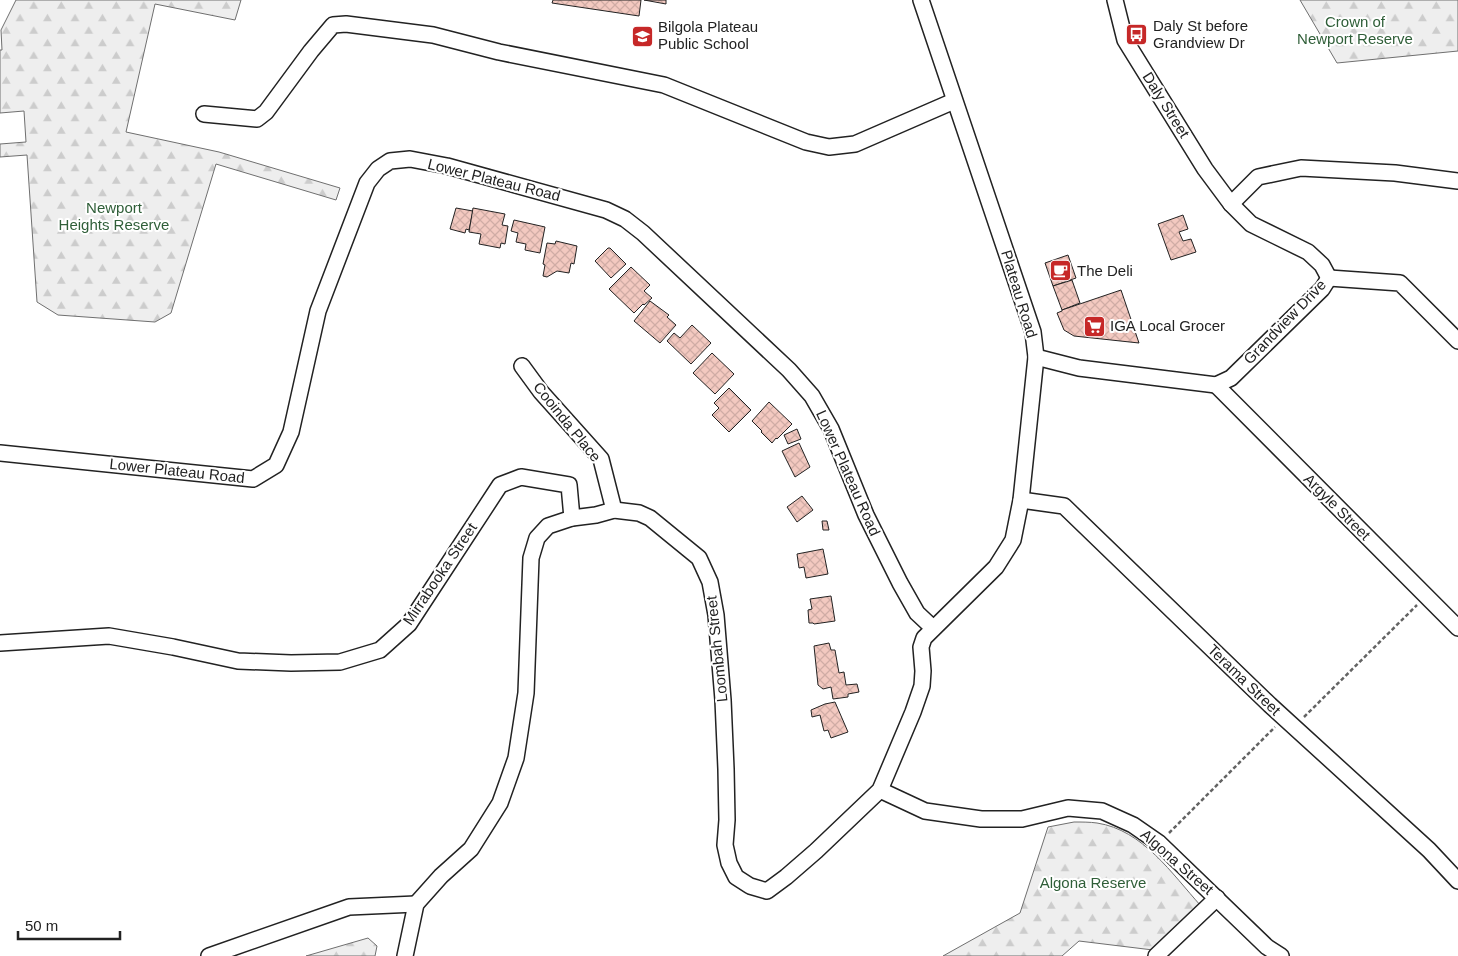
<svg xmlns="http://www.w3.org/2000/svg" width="1458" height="956" viewBox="0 0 1458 956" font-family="Helvetica,sans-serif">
	<defs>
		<pattern id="forest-firs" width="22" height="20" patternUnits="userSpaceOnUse" patternTransform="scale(1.25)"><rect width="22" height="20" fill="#eee"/><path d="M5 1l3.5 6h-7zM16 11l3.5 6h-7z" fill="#ccc"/></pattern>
		<pattern id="building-cross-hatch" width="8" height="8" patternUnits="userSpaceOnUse" patternTransform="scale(1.25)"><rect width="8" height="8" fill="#f3c9c0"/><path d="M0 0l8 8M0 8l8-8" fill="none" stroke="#d0aca5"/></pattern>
	</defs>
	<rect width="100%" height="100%" fill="#fff"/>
	<g fill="url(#forest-firs)" stroke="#6f6f6f">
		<polygon points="16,0 241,0 235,20 155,4 126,132 219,152 340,188 336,200 216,164 171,313 155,322 58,315 37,302 27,155 0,157 0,144 26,142 24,111 0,113 0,50 2,50 1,30"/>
		<polygon points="1300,0 1458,0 1458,51 1337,63"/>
		<path d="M1074 822C1082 822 1090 822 1097 823 1143 830 1172 874 1201 906L1153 950 1079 941 1062 956H943L1020 913 1048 827Z"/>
		<polygon points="368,938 377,946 375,956 306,956"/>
	</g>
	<g fill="url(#building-cross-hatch)" stroke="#222">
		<polygon points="553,0 641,0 639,16 552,3"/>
		<polygon points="644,0 666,0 666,4"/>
		<polygon points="456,208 473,211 469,230 466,229 465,233 450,229"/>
		<polygon points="473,208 505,214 502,225 508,226 505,244 501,243 500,248 479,244 481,234 469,232"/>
		<polygon points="1183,215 1188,229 1179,232 1183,241 1191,239 1196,252 1171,260 1158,224"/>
		<polygon points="514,220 545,227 540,253 525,250 526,244 516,242 518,233 511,231"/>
		<polygon points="556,241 577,246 574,264 571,263 569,273 557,271 547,277 543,276 545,265 543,264 547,243 555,244"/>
		<polygon points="608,248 610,248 626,264 611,278 595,261"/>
		<polygon points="1068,255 1076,278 1053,286 1045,263"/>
		<polygon points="631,267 650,285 644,291 652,298 644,305 643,304 634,313 609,289"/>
		<polygon points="1072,280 1080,303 1062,310 1053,286"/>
		<polygon points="1121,290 1139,343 1074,336 1064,330 1057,313 1062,311 1062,310"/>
		<polygon points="650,301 669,315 667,317 676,325 660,343 634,321"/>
		<polygon points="692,325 711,343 691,364 667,341 674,333 680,338"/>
		<polygon points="712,353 734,374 715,394 693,373"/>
		<polygon points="729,388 751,410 729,432 712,415 719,408 714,403"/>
		<polygon points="769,402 792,424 777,439 776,438 772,443 761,432 762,431 752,421"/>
		<polygon points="797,429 801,439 788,444 784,435"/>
		<polygon points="799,443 810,467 795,477 782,451"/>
		<polygon points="802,496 813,510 797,522 787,507"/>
		<polygon points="822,521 827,521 829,530 823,530"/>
		<polygon points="823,549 828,574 806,578 804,567 799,568 797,554"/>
		<polygon points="831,596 835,621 814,624 813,623 809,623 808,610 812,609 810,599"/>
		<polygon points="829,643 831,650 835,650 839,673 844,672 846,685 857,684 859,692 848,694 848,697 833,699 831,687 823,689 818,685 814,646"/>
		<polygon points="835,702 848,732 831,738 828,730 824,731 820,715 812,717 811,710 825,704"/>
	</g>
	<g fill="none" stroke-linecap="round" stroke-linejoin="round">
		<defs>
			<g id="minor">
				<polyline points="1115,0 1125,40 1205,169 1231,204 1251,224 1308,252 1322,265 1329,278"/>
				<polyline points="204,114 257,119 266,112 311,51 333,25 346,24 433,35 499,52 664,85 806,142 829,147 855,144 954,101"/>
				<polyline points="1231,204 1258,177 1301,168 1395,173 1458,181"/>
				<polyline points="1329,278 1400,283 1458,341"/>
				<polyline points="1036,357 1079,368 1216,385 1231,378 1322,289 1329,278"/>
				<polyline points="522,366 541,392 601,459 614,510"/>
				<polyline points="1216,385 1458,628"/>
				<polyline points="0,453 253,479 276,465 291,432 318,311 367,183 378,169 390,161 410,159 447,166 606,210 625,219 643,233 789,370 812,396 831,429 866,515 900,583 917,613 933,628"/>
				<polyline points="1021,500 1064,506 1270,705 1429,850 1458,881"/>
				<polyline points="0,643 109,636 173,647 238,661 291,663 340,662 380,650 409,624 500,485 521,477 569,485 572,518"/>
				<polyline points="880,790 925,811 981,819 1022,819 1068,808 1102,811 1133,825 1159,843 1267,947 1281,956"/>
				<polyline points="209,956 349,907 416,904"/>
				<polyline points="405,956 416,904 441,876 471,849 500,803 516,758 526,693 531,558 537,538 548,526 572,518 596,515 614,510 639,513 650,518 699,558 710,582 716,615 723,700 726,769 727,820 725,845 729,863 736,877 750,886 767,891 786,877 816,851 880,790 913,712 922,686 923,671 921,647 924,638 996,567 1013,540 1021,500 1036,357 1033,332 921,0"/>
				<polyline points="1156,956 1217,898"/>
			</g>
		</defs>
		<use href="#minor" stroke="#222" stroke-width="18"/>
		<g stroke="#646464" stroke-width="2.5" stroke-dasharray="4 2.5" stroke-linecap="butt">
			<polyline points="1304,717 1417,605"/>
			<polyline points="1169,833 1275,727"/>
		</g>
		<use href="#minor" stroke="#fff" stroke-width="15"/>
	</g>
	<defs>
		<symbol id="bus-square" viewBox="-11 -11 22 22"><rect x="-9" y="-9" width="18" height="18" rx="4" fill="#c62828" stroke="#fff"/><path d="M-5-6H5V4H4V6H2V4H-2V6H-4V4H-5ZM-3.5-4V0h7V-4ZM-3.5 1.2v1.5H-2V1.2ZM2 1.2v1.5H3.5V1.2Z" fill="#fff"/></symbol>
		<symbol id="school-square" viewBox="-11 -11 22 22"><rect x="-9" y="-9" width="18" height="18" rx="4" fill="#c62828" stroke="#fff"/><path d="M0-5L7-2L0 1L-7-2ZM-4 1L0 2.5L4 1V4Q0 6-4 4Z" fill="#fff"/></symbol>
		<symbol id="cafe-square" viewBox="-11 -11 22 22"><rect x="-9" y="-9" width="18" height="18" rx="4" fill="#c62828" stroke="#fff"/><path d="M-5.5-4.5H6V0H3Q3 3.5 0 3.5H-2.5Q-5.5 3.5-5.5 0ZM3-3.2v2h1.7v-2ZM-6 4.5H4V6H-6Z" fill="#fff"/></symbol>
		<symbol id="supermarket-square" viewBox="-11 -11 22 22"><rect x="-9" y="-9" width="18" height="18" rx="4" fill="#c62828" stroke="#fff"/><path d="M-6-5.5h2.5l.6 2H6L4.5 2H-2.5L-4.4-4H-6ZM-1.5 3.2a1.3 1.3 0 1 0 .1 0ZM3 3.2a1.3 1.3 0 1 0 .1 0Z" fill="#fff"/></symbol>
	</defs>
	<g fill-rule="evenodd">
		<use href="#bus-square" x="1124" y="22" width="25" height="25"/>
		<use href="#school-square" x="630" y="24" width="25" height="25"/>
		<use href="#cafe-square" x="1048" y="258" width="25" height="25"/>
		<use href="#supermarket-square" x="1082" y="314" width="25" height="25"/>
	</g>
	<g text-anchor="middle" stroke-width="4" stroke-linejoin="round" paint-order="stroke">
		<g font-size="15" fill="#2f5e38" stroke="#fff">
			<text x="1355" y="27">Crown of<tspan x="1355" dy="17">Newport Reserve</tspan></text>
			<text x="114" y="213">Newport<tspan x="114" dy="17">Heights Reserve</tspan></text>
			<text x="1093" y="888">Algona Reserve</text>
		</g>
		<g font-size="15" fill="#222" stroke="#fff" text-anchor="start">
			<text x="1153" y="31">Daly St before<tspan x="1153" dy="17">Grandview Dr</tspan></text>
			<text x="658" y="32">Bilgola Plateau<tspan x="658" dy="17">Public School</tspan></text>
			<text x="1077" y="276">The Deli</text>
			<text x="1110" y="331">IGA Local Grocer</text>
		</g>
		<g font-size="15" fill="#222" stroke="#fff">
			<text transform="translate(1166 105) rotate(58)" y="5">Daly Street</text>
			<text transform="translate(494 180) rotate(14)" y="5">Lower Plateau Road</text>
			<text transform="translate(1019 294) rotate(73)" y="5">Plateau Road</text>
			<text transform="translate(1285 322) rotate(-46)" y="5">Grandview Drive</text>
			<text transform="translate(567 422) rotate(51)" y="5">Cooinda Place</text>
			<text transform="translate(177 471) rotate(6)" y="5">Lower Plateau Road</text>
			<text transform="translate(848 473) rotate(66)" y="5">Lower Plateau Road</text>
			<text transform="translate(1337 507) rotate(45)" y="5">Argyle Street</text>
			<text transform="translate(440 574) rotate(-56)" y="5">Mirrabooka Street</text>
			<text transform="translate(717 649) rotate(-96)" y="5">Loombah Street</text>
			<text transform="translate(1244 680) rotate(44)" y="5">Terama Street</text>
			<text transform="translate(1177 862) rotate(41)" y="5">Algona Street</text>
		</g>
	</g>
	<path d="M18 931v8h102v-8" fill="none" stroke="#222222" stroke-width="2.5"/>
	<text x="25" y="931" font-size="15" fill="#222222" stroke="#ffffff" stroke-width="4" paint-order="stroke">50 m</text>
</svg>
